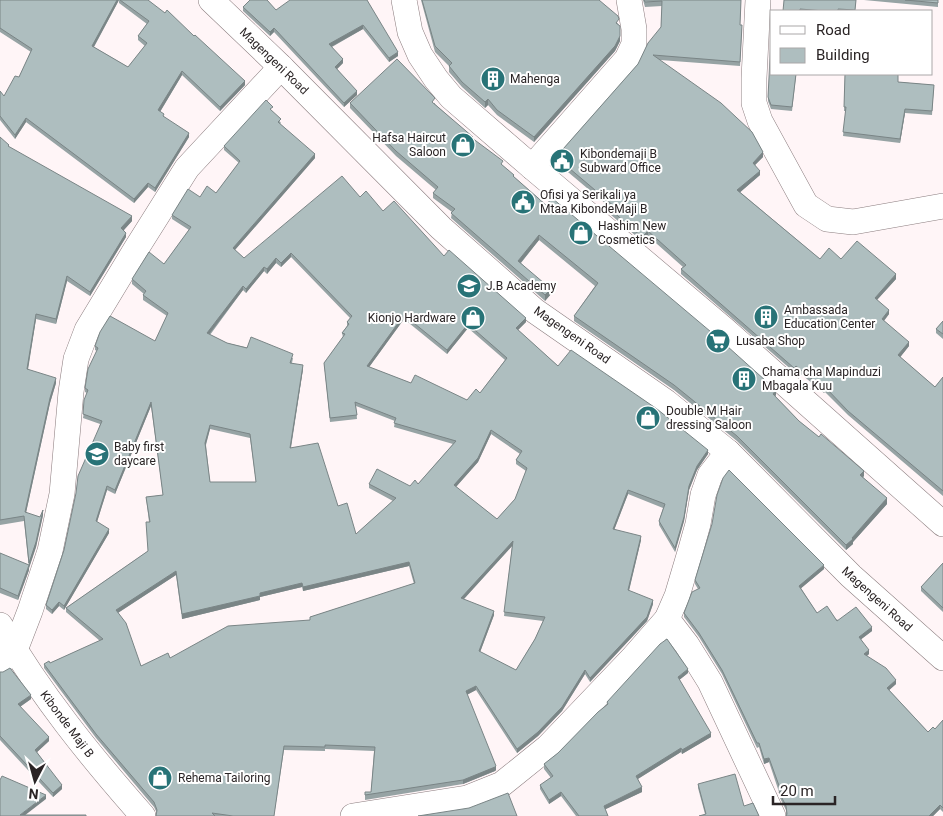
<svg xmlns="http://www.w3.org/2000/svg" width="943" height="816" viewBox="0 0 943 816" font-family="Roboto,sans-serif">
	<rect width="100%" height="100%" fill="#fff5f7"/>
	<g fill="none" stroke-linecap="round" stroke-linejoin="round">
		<defs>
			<g id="street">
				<polyline points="211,0 281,67 441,228 535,311 666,402 728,452 851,576 943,658"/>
				<polyline points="404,0 410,32 420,55 436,79 451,97 532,167 726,331 943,524"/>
				<polyline points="758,0 754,78 754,103 760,121 806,205 827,219 853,222 943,206"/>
				<polyline points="532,167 627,59 634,44 634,29 629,0"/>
				<polyline points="667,619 687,645 710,682 773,816"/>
				<path d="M0 625C40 694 90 756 143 816"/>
				<polyline points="0,662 15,650 30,611 50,551 62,494 71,392 76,359 87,330 136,249 187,168 281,67"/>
				<polyline points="353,816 467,798 502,784 548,747 632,659 667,619 677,596 691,549 698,524 703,495 710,475 728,452"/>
			</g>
		</defs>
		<use href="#street" stroke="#8b7d7f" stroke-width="26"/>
		<use href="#street" stroke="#fff" stroke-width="25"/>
	</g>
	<g fill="#96a3a4" fill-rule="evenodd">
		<polygon points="0,0 119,0 94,47 128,67 145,46 138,40 138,36 147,24 119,3 119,0 148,0 245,85 220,111 182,75 160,112 164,117 189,137 155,192 148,187 134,203 26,122 15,139 0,120 0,91 4,96 19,77 31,52 0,32"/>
		<polygon points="367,0 398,56 389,62 363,29 332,47 343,63 337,69 357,95 344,107 274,32 270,36 243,11 243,7 276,10"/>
		<polygon points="421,0 599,0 619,25 620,41 615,51 534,142 497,115 488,105 485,108 462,87 449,72 449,66 435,52"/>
		<polygon points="643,0 741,0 740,25 742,29 740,66 660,60 763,157 755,165 760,175 740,192 820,259 841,259 896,279 877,300 889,314 884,321 909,346 900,357 935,387 943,377 943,496 848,415 825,392 824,393 796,370 794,372 681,274 681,269 683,267 648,236 642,241 611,215 611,210 612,209 556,162 556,157 638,64 661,27 662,6 645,7"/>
		<polygon points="856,0 855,11 783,11"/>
		<polygon points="864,0 938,0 938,7"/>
		<polygon points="772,74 796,76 792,111 771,109 768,101 768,97"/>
		<polygon points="845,74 898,82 934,85 932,115 905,113 900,143 843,136 846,111 844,111"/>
		<polygon points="350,103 435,103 435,104 503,166 514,177 546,205 776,395 775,396 799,421 864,476 863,477 887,504 853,542 853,544 846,550 737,441 674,390 574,321 574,316 595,286 539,240 521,263 551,294 545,301 544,300 451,218 452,212 433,198 433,193 436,190 396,156 350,108"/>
		<path d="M272 111 281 123 280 124 315 158 235 250 244 258 360 197 383 211 444 256 526 322 518 330 558 366 708 454 697 470 689 490 684 521 675 552 659 525V521L663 508 628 494 614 530 641 540 629 591 653 604 647 621 590 682 585 674 562 711 538 736 517 753 476 690 467 695 496 770 495 771 463 784 365 800V792H371L374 751 325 749V751L284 750 274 816H156L157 813 154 807 96 738 44 668V664L50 663 100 641 66 612V608L148 551 149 522 146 497 163 495 151 406 115 494 107 490 97 522 109 533 64 610 59 606 52 614 46 609V605L64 550 100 424 83 418 87 393 85 392V388L97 351 95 350V346L155 341 167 316 143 300V295L144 294 132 284V279L164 264 189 230 172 219V215L200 197 216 193 239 163 224 150V146ZM291 257 350 318 347 322V326L342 333 343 337 324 363 330 422 357 419 356 406 395 421 394 427 453 444 418 484 410 486 369 484V488L393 501 356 534 338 506 291 448 303 369 292 363 293 358 227 343 210 335 243 290 246 293 264 271 267 274 276 263 281 267ZM404 319 447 354 468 328 505 360 480 393 467 400 411 383 369 367ZM210 429 250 438 256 482H210L206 445ZM491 434 520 454 516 460V464L526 471 515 499 497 519 456 487 478 462ZM512 546 504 616 543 621 535 639 516 670 480 652 494 615 464 599ZM409 566 414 584 310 617V620L141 666 118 613 176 575 182 619 260 600V597L302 587 303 591Z"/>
		<polygon points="0,137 9,147 132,221 124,230 126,237 90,296 67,281 56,324 36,319 28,370 56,383 50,403 26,513 40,517 43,515 36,547 29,568 24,521 0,525"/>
		<polygon points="943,321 943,339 936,333 936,329"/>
		<polygon points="0,553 29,570 18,600 0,593"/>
		<polygon points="943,563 943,612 921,591 921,587"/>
		<polygon points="824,569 801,588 817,613 872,631 861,639 869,654 867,656 896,684 889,690 928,732 935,729 943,720 943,812 940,809 933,816 786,816 786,810 779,796 779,792 769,762 764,764 759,747 757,748 722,674 699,637 684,617 684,613 698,589 695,584 695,580"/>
		<polygon points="0,672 31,699 20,707 49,741 37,752 62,789 53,797 0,740"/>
		<polygon points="688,673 679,680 711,737 682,754 681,752 638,779 642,792 605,809 608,816 576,816 561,796 549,804 540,789 540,785 551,778 544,769 544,764 558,753 607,704 607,702"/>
		<polygon points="698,784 744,806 705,814 698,788"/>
	</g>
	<g fill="#7a8586">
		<polygon points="117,0 119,0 92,50 92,46"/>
		<polygon points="363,25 363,29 329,48 329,44"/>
		<polygon points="274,28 274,32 270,36 270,32"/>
		<polygon points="620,36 620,41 615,51 534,142 534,137"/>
		<polygon points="398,52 398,56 389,62 389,58"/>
		<polygon points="343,59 343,63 335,71 335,67"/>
		<polygon points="182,71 182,75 158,115 158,110"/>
		<polygon points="245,81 245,85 220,111 220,107"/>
		<polygon points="357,91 357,95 344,107 344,103"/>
		<polygon points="488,99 488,105 485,108 485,102"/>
		<polygon points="905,109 905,113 900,143 900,139"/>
		<polygon points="26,118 26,122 15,139 15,135"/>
		<polygon points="189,133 189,137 155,192 155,188"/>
		<polygon points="763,152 763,157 753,167 753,163"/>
		<polygon points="315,154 315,158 233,252 233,248"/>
		<polygon points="760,171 760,175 737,195 737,190"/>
		<polygon points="148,183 148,187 134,203 134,199"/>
		<polygon points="132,216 132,221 121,233 121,228"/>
		<polygon points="648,231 648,236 642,241 642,237"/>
		<polygon points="126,233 126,237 90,296 90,292"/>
		<polygon points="539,235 539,240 518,266 518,261"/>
		<polygon points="291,253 291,257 281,267 281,263"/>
		<polygon points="276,258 276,263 267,274 267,269"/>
		<polygon points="264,267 264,271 246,293 246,289"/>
		<polygon points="896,274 896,279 875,302 875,298"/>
		<polygon points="67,276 67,281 56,324 56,319"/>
		<polygon points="243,286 243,290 207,337 207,333"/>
		<polygon points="551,289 551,294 545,301 545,295"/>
		<polygon points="889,310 889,314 882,323 882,319"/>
		<polygon points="36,314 36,319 27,374 27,369"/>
		<polygon points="404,315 404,319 367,370 367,366"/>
		<polygon points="526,318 526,322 516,332 516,328"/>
		<polygon points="468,324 468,328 447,354 447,350"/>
		<polygon points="909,342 909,346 898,360 898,355"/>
		<polygon points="303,365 303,369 290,452 290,448"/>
		<polygon points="56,378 56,383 50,403 25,517 25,512 50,398"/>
		<polygon points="776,390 776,395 773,399 773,394"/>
		<polygon points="151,402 151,406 115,494 115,490"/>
		<polygon points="210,425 210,429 205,447 205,443"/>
		<polygon points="491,430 491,434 478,462 454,489 454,485"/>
		<polygon points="708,450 708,454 697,470 689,490 684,521 675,552 675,548 689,486 697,466"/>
		<polygon points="864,471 864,476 860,480 860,475"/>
		<polygon points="107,486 107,490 96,525 96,521"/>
		<polygon points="628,490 628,494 613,533 613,529"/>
		<polygon points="887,498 887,504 853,542 853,544 846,550 846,545"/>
		<polygon points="43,510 43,515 36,547 29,568 29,563"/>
		<polygon points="109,529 109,533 64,610 64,606"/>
		<polygon points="641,536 641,540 628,594 628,590"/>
		<polygon points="513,541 513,545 461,602 461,598"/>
		<polygon points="409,562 409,566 303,591 303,587"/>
		<polygon points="29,565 29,570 18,600 18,596"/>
		<polygon points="824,565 824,569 799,590 799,586"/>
		<polygon points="176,571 176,575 116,614 116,610"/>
		<polygon points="302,583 302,587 260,597 260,600 182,619 182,614 260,593"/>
		<polygon points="653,600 653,604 647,621 590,682 590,678"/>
		<polygon points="59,602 59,606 52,614 52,610"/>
		<polygon points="494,611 494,615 479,655 479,651"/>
		<polygon points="872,627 872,631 859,641 859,637"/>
		<polygon points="869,650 869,654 864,658 864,654"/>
		<polygon points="688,669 688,673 678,681 678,677"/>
		<polygon points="585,670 585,674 562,711 538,736 517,753 517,749"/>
		<polygon points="896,680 896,684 887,692 887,688"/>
		<polygon points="476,686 476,690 466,695 466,691"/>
		<polygon points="31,695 31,699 18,708 18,704"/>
		<polygon points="711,733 711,737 682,754 682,750"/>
		<polygon points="49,737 49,741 35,754 35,750"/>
		<polygon points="681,748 681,752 636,780 636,776"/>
		<polygon points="769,758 769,762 764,764 764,759"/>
		<polygon points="496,766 496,770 495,771 463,784 463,780"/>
		<polygon points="62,785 62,789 53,797 53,793"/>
		<polygon points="642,787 642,792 604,810 604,806"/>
		<polygon points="561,792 561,796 549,804 549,800"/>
		<polygon points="46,795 46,799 24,816 20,815"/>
		<polygon points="940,805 940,809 933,816 929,816"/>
	</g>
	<g fill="#aebebf" stroke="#7a8586" fill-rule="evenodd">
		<polygon points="0,0 117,0 92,46 128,67 147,43 138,36 149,21 120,0 148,0 165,13 167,10 194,36 195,35 245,81 220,107 182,71 158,110 164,114 163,116 189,133 155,188 148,183 134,199 26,118 15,135 0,116 0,91 4,96 15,76 19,77 32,49 0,28"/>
		<polygon points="250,0 267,0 276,10 290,0 367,0 398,52 389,58 363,25 329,44 343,59 335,67 357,91 344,103 274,28 270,32 243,7"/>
		<polygon points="422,0 599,0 618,16 619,19 616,23 620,26 620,36 615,46 534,137 497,110 488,99 485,102 462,82 449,66 452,63 435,46"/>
		<polygon points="644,0 741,0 740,25 742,25 740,62 653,55 721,103 752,132 763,152 753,163 760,171 737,190 820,259 829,248 841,259 857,241 896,274 875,298 889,310 882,319 909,342 898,355 935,387 943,377 943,491 848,411 825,387 824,389 796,366 794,368 681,269 686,265 648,231 642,237 611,210 615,207 556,157 638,64 648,43 661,27 662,1 645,2"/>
		<polygon points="784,0 856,0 855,10 838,9 838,11 824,11 800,9 800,11 783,11"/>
		<polygon points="905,0 938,0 938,3"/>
		<polygon points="772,19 772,74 796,74 792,107 771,105 768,97"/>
		<polygon points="397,59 435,98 432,102 473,137 472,138 503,161 501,164 514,175 513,176 546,205 552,198 717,337 776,390 773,394 799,421 819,437 821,434 864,471 860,475 887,498 852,538 853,539 846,545 737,436 674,385 574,316 598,283 539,235 518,261 551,289 545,295 451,213 455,209 433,193 438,187 396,151 350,103"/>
		<polygon points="845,74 898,74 898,82 934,85 932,111 905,109 900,139 843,132 846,107 844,107"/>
		<path d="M266 100 273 107 270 109 281 119 278 122 315 154 233 248 244 258 342 176 360 197 366 191 383 211 394 201 444 256 449 250 526 318 516 328 558 366 571 350 657 409 708 450 697 466 689 486 684 517 675 548 659 521 665 504 628 490 613 529 641 536 628 590 653 600 647 617 590 678 585 670 562 707 538 732 517 749 476 686 466 691 496 766 495 767 463 780 365 795V792H371L375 747 325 745V747L284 746 274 816H233L212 813 215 816H156L157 810 154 802 96 734 44 664 49 661 50 663 103 639 66 608 148 551 146 522H150L146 497 163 495 151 402 115 490 107 486 96 521 109 529 64 606 59 602 52 610 46 605 64 550 76 493 78 476 102 421 83 414 84 400 88 390 85 388 88 369 98 348 95 346 100 332 110 316 155 341 168 313 143 295 146 291 132 279 149 252 164 264 191 227 172 215 188 189 200 197 207 186 216 193 240 161 224 146ZM291 253 352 316 347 322 349 324 342 333 345 334 324 363 330 418 357 415 355 402 396 418 394 423 456 441 418 484 415 480 410 486 377 469 369 484 396 498 356 534 347 503 338 506 318 443 290 448 303 365 290 363 293 354 251 337 247 348 227 343 207 333 243 286 246 289 264 267 267 269 276 258 281 263ZM404 315 447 350 468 324 507 358 480 393 476 389 467 400 415 375 411 383 367 366ZM210 425 250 434 256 482H210L205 443ZM491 430 522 451 516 460 527 468 515 499 497 519 454 485 478 458ZM513 541 504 612 545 617 535 639 516 670 479 651 494 611 461 598ZM409 562 415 583 310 617V620L228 626 170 658 168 653 141 666 126 623 116 610 176 571 182 614 260 596V593L302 583 303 587Z"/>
		<polygon points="0,137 9,145 8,146 132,216 121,228 126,233 90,292 67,276 56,319 36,314 27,369 56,378 50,398 25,512 40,517 43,510 36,542 29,563 24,516 0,520"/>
		<polygon points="943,321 943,334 936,329"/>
		<polygon points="729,470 824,565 799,586 817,613 827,606 837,621 856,607 872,627 859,637 869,650 864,654 886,668 896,680 887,688 928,732 933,727 935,729 943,720 943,808 940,805 929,816 786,816 787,814 786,806 779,792 781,791 769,758 764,759 759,743 757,743 722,670 699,633 684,613 692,592 700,588 695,580 712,524 717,495 723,478"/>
		<polygon points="0,553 29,565 18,596 0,588"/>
		<polygon points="943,563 943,608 921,587"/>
		<polygon points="667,639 688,669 678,677 711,733 682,750 681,748 636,776 642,787 604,806 608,816 579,816 561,792 549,800 540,785 553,776 544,764 558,753 598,712 608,704 607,702 660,644"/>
		<polygon points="10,668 31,695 18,704 49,737 35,750 62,785 53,793 0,736 0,672 3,672"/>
		<polygon points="735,774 744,806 753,803 759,816 699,816 706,814 698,784"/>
		<polygon points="2,776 46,795 20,815 86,815 86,816 0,816 0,780"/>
		<polygon points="508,793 517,816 418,816 469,808"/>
	</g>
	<defs>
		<symbol id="building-disc" viewBox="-11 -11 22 22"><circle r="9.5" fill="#287377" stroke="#fff"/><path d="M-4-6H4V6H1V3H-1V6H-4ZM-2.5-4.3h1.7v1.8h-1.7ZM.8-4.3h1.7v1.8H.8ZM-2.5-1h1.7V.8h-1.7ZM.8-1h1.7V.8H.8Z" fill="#fff"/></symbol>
		<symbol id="shop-disc" viewBox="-11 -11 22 22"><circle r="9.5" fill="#287377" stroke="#fff"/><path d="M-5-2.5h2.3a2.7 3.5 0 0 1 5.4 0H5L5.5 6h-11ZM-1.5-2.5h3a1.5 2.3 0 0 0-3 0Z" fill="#fff"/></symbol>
		<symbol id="civic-disc" viewBox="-11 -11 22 22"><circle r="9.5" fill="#287377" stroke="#fff"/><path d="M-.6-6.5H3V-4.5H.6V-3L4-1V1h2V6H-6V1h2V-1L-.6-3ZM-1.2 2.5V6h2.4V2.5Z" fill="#fff"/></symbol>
		<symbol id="school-disc" viewBox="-11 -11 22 22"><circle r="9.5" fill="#287377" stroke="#fff"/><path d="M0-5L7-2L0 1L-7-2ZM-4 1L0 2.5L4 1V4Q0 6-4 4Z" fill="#fff"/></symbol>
		<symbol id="supermarket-disc" viewBox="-11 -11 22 22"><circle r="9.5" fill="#287377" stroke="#fff"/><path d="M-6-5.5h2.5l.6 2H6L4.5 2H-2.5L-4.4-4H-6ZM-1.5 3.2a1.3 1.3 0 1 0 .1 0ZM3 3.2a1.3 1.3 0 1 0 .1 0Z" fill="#fff"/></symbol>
	</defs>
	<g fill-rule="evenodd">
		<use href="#building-disc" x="479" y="65" width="28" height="28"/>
		<use href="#shop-disc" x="449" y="131" width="28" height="28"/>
		<use href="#civic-disc" x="548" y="147" width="28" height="28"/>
		<use href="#civic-disc" x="509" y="188" width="28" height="28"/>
		<use href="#shop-disc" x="567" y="219" width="28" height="28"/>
		<use href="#school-disc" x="455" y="272" width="28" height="28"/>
		<use href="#building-disc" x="752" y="303" width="28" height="28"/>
		<use href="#shop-disc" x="459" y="304" width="28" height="28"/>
		<use href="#supermarket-disc" x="704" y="327" width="28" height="28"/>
		<use href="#building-disc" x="730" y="365" width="28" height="28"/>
		<use href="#shop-disc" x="634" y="404" width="28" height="28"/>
		<use href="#school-disc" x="83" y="440" width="28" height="28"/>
		<use href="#shop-disc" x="146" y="764" width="28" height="28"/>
	</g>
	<g text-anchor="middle" stroke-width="4" stroke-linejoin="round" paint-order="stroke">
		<g font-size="12" fill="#2a2425" stroke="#fff">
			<text transform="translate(274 61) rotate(44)" y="4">Magengeni Road</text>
			<text transform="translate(572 335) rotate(35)" y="4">Magengeni Road</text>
			<text transform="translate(877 599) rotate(42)" y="4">Magengeni Road</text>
			<text transform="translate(67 724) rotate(53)" y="4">Kibonde Maji B</text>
		</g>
		<g font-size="12" fill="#2a2425" stroke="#fff" text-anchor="start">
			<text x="510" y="83">Mahenga</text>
			<text x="446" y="142" text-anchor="end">Hafsa Haircut<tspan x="446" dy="14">Saloon</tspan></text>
			<text x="580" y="158">Kibondemaji B<tspan x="580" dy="14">Subward Office</tspan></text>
			<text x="540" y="199">Ofisi ya Serikali ya<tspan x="540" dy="14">Mtaa KibondeMaji B</tspan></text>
			<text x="598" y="230">Hashim New<tspan x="598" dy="14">Cosmetics</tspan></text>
			<text x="486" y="290">J.B Academy</text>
			<text x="784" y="314">Ambassada<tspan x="784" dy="14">Education Center</tspan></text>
			<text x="456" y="322" text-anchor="end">Kionjo Hardware</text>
			<text x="736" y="345">Lusaba Shop</text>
			<text x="762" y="376">Chama cha Mapinduzi<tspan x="762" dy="14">Mbagala Kuu</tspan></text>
			<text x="666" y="415">Double M Hair<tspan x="666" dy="14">dressing Saloon</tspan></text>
			<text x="114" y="451">Baby first<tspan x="114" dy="14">daycare</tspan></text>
			<text x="178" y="782">Rehema Tailoring</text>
		</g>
	</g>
	<rect x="770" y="10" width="162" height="65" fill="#ffffff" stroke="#aaa7a8"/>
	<rect x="780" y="26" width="25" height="8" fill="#ffffff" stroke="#aaa7a8"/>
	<text x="816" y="35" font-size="15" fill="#2a2425">Road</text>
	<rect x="780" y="48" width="25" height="15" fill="#aebebf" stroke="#aaa7a8"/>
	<text x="816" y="60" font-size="15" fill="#2a2425">Building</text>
	<g transform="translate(35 781) rotate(186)" stroke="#ffffff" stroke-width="4" paint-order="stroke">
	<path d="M0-4L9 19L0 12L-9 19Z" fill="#2a2425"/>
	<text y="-8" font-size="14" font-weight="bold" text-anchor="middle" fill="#2a2425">N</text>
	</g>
	<path d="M773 796v8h62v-8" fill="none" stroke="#2a2425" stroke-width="2.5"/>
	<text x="780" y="796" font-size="15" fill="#2a2425" stroke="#ffffff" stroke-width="4" paint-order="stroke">20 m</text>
</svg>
